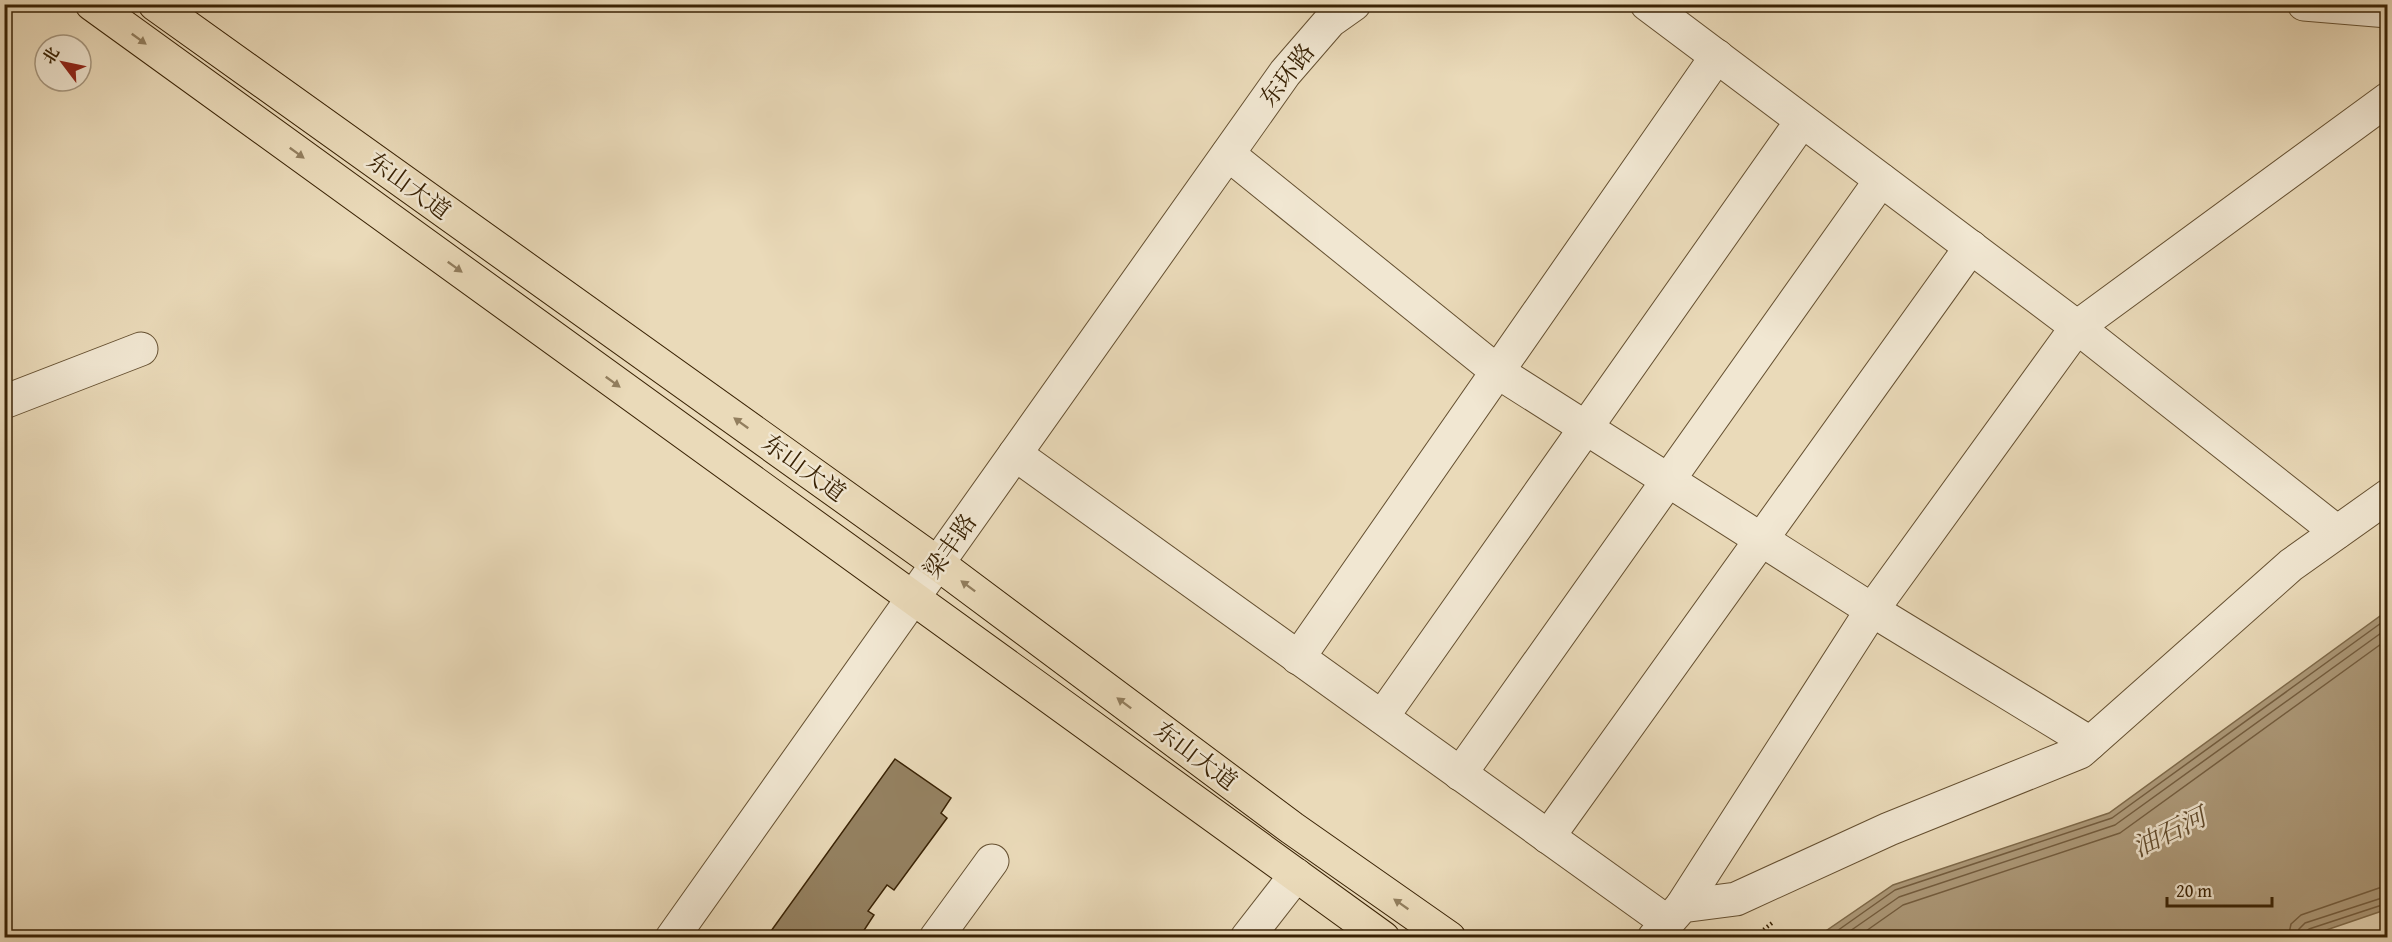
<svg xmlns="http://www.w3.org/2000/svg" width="2392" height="942" viewBox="0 0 2392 942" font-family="'Gentium Book Plus','Noto Serif SC',serif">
	<rect width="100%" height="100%" fill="#eadab9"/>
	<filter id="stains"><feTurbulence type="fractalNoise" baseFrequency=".00333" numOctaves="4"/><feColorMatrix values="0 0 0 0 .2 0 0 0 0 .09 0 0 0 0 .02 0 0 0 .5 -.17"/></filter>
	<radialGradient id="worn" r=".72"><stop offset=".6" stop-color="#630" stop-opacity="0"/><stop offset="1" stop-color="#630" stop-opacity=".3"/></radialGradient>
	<polygon fill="#ae9b7b" stroke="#7f6b4b" stroke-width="1.5" points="2387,611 2388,908 2382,911 2303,938 1817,937 1893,885 2109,813"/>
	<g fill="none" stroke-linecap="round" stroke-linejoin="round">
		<g stroke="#745e40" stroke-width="1.5">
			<polyline points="1827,938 1895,890 2112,818 2388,618"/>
			<polyline points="1840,938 1899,897 2115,825 2388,628"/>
			<polyline points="1856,938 1903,905 2120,833 2388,639"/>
			<polyline points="2288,938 2291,924 2301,915 2379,888 2388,887"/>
			<polyline points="2297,938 2299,929 2305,923 2388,896"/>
			<polyline points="2305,938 2305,932 2309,929 2388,903"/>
		</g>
	</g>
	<polygon fill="#958262" stroke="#392204" stroke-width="1.5" points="895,759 951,798 941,813 947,818 894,890 887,885 868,911 874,915 859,938 766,938"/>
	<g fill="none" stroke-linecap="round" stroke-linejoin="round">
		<defs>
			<g id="minor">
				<polyline points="1647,4 2077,327 2337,532"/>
				<polyline points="1228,154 1498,372 1872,610 2077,327 2388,99"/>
				<polyline points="4,402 141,349"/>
				<polyline points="1015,454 1667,922"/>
				<polyline points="1298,658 1717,56"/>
				<polyline points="1382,717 1802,121"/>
				<polyline points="1460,774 1881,180"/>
				<polyline points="1548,837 1971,247"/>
				<polyline points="1682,906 1872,610 2090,743"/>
				<polyline points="936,938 992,861"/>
				<polyline points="1247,938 1296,875"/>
			</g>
			<g id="tertiary">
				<polyline points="2304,4 2388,11"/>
				<polyline points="672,938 1285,73 1330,21 1354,4"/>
				<polyline points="1654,938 1682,906 1736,899 1889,829 2080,752 2291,565 2388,496"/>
			</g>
			<g id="primary">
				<polyline points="92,4 1383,938"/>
				<polyline points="155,4 937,563 1292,828 1449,938"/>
			</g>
		</defs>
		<use href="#minor" stroke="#655031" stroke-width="35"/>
		<use href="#tertiary" stroke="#655031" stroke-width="35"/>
		<use href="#primary" stroke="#392204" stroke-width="35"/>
		<polyline stroke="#392204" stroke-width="4" stroke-dasharray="1.5 3" stroke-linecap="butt" points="1753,938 1772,923"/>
		<use href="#minor" stroke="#f1e7d2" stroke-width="33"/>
		<use href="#tertiary" stroke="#f1e7d2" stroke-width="33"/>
		<use href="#primary" stroke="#eadab9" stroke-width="33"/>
	</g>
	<defs><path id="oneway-solid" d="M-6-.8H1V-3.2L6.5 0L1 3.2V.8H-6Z" transform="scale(1.5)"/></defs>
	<g fill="#927e5e">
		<use href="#oneway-solid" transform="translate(139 39) rotate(36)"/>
		<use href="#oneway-solid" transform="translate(297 153) rotate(36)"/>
		<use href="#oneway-solid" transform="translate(455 267) rotate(36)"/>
		<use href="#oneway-solid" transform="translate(613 382) rotate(36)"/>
		<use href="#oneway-solid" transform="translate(741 423) rotate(-144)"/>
		<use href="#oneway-solid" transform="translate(968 586) rotate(-143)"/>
		<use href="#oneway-solid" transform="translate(1124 703) rotate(-143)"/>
		<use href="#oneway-solid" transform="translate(1401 904) rotate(-145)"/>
	</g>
	<g text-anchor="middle" stroke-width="5" stroke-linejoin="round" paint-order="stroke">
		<g font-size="24" fill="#392204" stroke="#f1e7d2">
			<text transform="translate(1287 75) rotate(-52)" y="8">东环路</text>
			<text transform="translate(409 186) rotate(36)" y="8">东山大道</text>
			<text transform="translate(804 468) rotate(36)" y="8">东山大道</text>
			<text transform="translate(950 546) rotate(-55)" y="8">梁丰路</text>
			<text transform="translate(1196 756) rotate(37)" y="8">东山大道</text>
		</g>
		<g font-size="26" font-style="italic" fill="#624c2e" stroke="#f1e7d2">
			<text transform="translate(2169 832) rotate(-26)" y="9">油石河</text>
		</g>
	</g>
	<rect width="2392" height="942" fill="none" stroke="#eadab9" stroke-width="24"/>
	<rect x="6" y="6" width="2380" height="930" fill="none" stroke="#392204" stroke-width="3"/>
	<rect x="12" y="12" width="2368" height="918" fill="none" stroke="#392204" stroke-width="1.5"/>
	<g transform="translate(63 63) rotate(302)"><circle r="28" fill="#f1e7d2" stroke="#a79880" stroke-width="1.5"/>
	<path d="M0-4.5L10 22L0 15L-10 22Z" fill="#8f2418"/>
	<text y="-9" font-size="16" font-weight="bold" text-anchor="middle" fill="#392204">北</text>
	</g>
	<path d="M2167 897v9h105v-9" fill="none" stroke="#392204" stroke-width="3"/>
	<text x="2176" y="897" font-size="18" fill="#392204" stroke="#f1e7d2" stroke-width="4.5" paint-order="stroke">20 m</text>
	<rect width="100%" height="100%" filter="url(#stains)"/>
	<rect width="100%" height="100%" fill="url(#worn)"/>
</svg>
